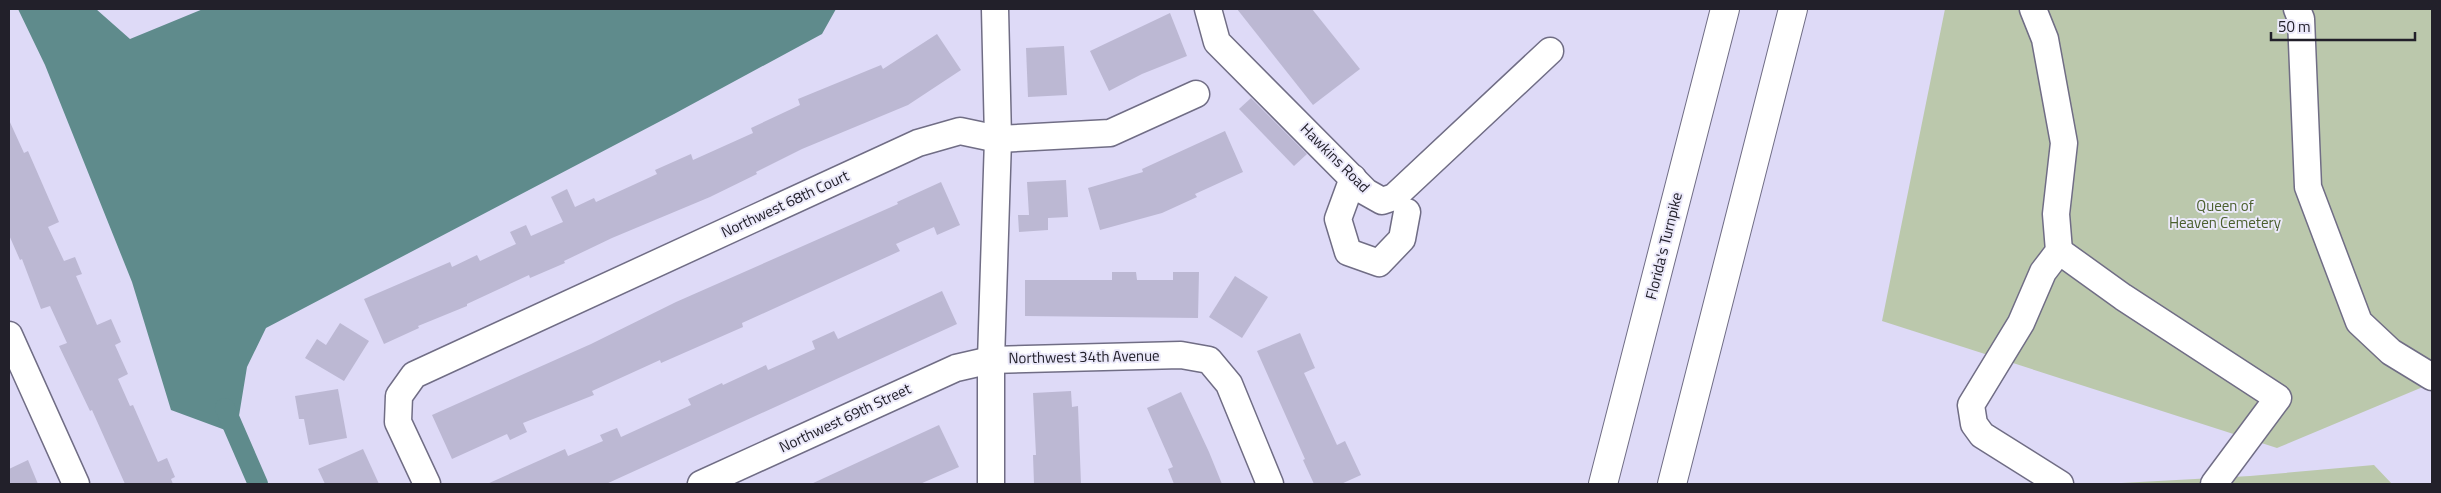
<svg xmlns="http://www.w3.org/2000/svg" width="2441" height="493" viewBox="0 0 2441 493" font-family="'Titillium Web',sans-serif">
	<rect width="100%" height="100%" fill="#dedaf7"/>
	<g fill="#bbc8ac">
		<polygon points="1945,9 2432,9 2432,387 2430,384 2277,448 1882,321"/>
		<polygon points="2374,465 2392,484 2103,484 2250,476"/>
	</g>
	<polygon fill="#5f8b8c" points="18,9 96,9 130,39 203,9 836,9 822,34 674,114 266,328 247,367 236,434 171,410 132,282 45,65"/>
	<g fill="none" stroke-linecap="round" stroke-linejoin="round">
		<polyline stroke="#5f8b8c" stroke-width="20" points="225,408 258,484"/>
	</g>
	<g fill="#bcb8d3">
		<polygon points="1237,9 1312,9 1360,69 1313,105"/>
		<polygon points="1170,13 1187,56 1142,74 1109,91 1090,51"/>
		<polygon points="937,34 961,70 908,105 802,149 756,172 757,174 710,197 612,238 564,261 565,263 530,278 529,275 467,304 467,306 418,326 419,328 384,344 364,299 450,262 452,267 477,255 480,261 516,244 510,232 526,225 531,236 563,222 551,197 567,189 575,207 594,198 596,202 657,174 655,170 691,154 693,160 753,133 751,128 800,105 798,99 881,65 883,69"/>
		<polygon points="1064,46 1067,95 1028,97 1026,48"/>
		<polygon points="1251,98 1307,154 1294,166 1239,109"/>
		<polygon points="9,120 24,153 28,151 59,222 48,227 64,261 75,257 82,274 76,276 97,325 111,319 121,342 115,345 128,374 118,379 130,406 133,405 158,462 167,458 175,477 171,479 173,484 125,484 92,410 90,411 59,346 67,343 50,306 41,309 22,259 20,260 9,235"/>
		<polygon points="1225,131 1243,172 1195,194 1197,197 1162,213 1100,230 1088,188 1143,172 1142,169"/>
		<polygon points="1066,180 1068,217 1048,218 1048,230 1019,232 1018,215 1029,215 1027,182"/>
		<polygon points="941,182 960,225 937,235 934,227 896,244 900,251 742,323 743,327 661,363 660,360 592,391 594,395 523,423 527,432 510,440 507,434 452,459 432,415 591,344 676,302 898,204 897,202"/>
		<polygon points="1112,272 1136,272 1137,280 1173,280 1173,272 1199,272 1198,318 1025,316 1025,280 1112,280"/>
		<polygon points="1235,276 1268,297 1242,338 1209,317"/>
		<polygon points="942,291 957,324 606,484 487,484 565,449 568,456 603,441 600,435 617,428 621,437 691,405 688,399 722,383 723,385 766,365 768,370 815,349 812,341 834,331 838,339"/>
		<polygon points="340,323 369,341 344,381 305,358 317,339 326,345"/>
		<polygon points="1300,333 1315,368 1304,373 1337,445 1345,441 1361,475 1341,484 1314,484 1303,460 1305,459 1257,351"/>
		<polygon points="338,389 347,438 309,445 304,419 299,419 295,396"/>
		<polygon points="1071,391 1072,407 1078,406 1081,484 1034,484 1033,455 1036,455 1033,393"/>
		<polygon points="1181,392 1209,452 1222,484 1174,484 1168,469 1173,467 1147,408"/>
		<polygon points="939,425 959,467 920,484 811,484"/>
		<polygon points="363,449 379,484 325,484 318,469"/>
		<polygon points="28,460 38,484 9,484 9,469"/>
	</g>
	<g fill="none" stroke-linecap="round" stroke-linejoin="round">
		<defs>
			<g id="minor">
				<polyline points="1208,9 1217,42 1366,192 1382,201 1394,197 1550,51"/>
				<polyline points="2033,9 2045,39 2064,143 2056,214 2059,251 2043,272 2021,323 1971,405 1974,424 1982,435 2060,484"/>
				<polyline points="2297,9 2301,19 2308,187 2359,322 2391,352 2432,377"/>
				<polyline points="1353,178 1338,219 1348,252 1379,263 1402,239 1407,212"/>
				<polyline points="2059,251 2123,297 2278,398 2214,484"/>
				<polyline points="9,335 76,484"/>
				<polyline points="427,484 398,422 399,396 414,375 918,143 960,131 998,139 1110,133 1196,94"/>
				<polyline points="701,484 956,368 991,360 1181,355 1209,360 1229,384 1270,484"/>
				<polyline points="991,484 991,360 998,139 995,9"/>
			</g>
			<g id="highway">
				<polyline points="1603,484 1725,9"/>
				<polyline points="1672,484 1793,9"/>
			</g>
		</defs>
		<use href="#minor" stroke="#706d85" stroke-width="29"/>
		<use href="#highway" stroke="#706d85" stroke-width="30"/>
		<use href="#minor" stroke="#fff" stroke-width="26"/>
		<use href="#highway" stroke="#fff" stroke-width="28"/>
	</g>
	<g text-anchor="middle" stroke-width="4" stroke-linejoin="round" paint-order="stroke">
		<g font-size="15" fill="#22202a" stroke="#ebe9fa">
			<text transform="translate(1335 158) rotate(45)" y="5">Hawkins Road</text>
			<text transform="translate(785 204) rotate(-25)" y="5">Northwest 68th Court</text>
			<text transform="translate(1664 246) rotate(-76)" y="5">Florida's Turnpike</text>
			<text transform="translate(1084 357) rotate(-1)" y="5">Northwest 34th Avenue</text>
			<text transform="translate(845 418) rotate(-25)" y="5">Northwest 69th Street</text>
		</g>
		<g font-size="15" fill="#4a5f2d" stroke="#ebe9fa">
			<text x="2225" y="211">Queen of<tspan x="2225" dy="17">Heaven Cemetery</tspan></text>
		</g>
	</g>
	<rect width="2441" height="493" fill="none" stroke="#22202a" stroke-width="20"/>
	<path d="M2271 32v8h144v-8" fill="none" stroke="#22202a" stroke-width="2.5"/>
	<text x="2278" y="32" font-size="15" fill="#22202a" stroke="#ebe9fa" stroke-width="4" paint-order="stroke">50 m</text>
</svg>
